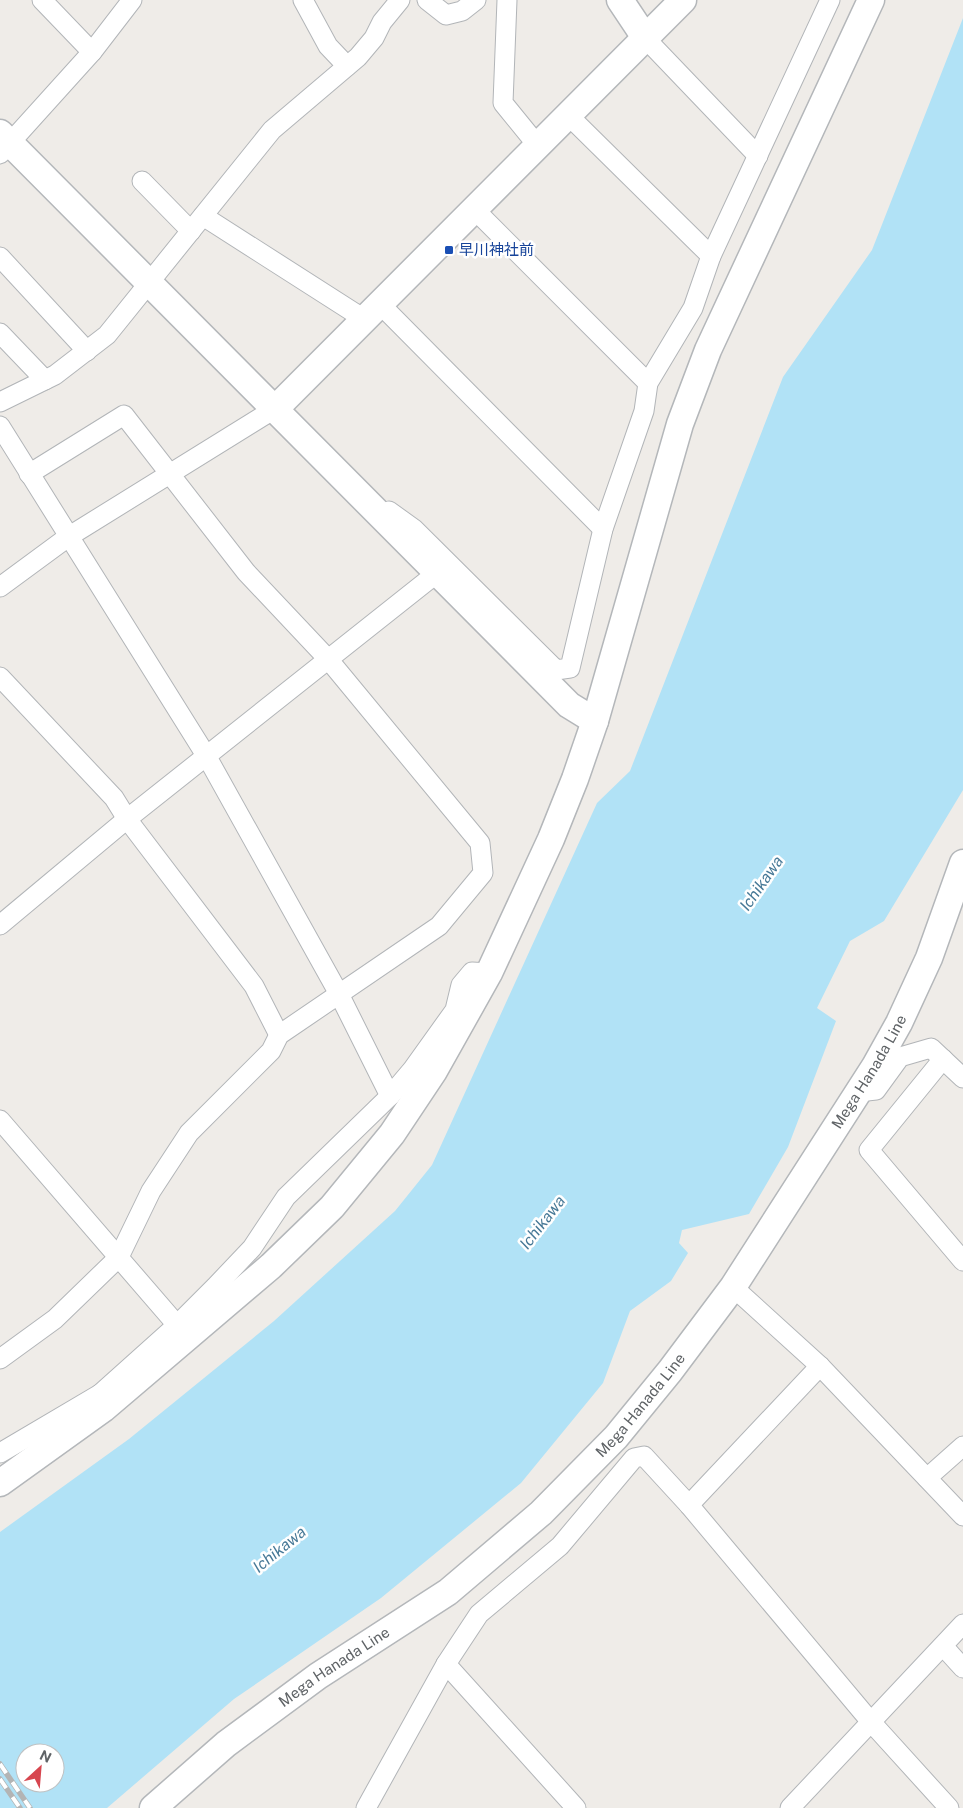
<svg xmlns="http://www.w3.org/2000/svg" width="963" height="1808" viewBox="0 0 963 1808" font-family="'Public Sans','Noto Sans JP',sans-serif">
	<rect width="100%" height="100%" fill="#efece8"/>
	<path fill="#b1e2f6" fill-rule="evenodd" d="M963 18V790L884 921 850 941 817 1008 836 1021 788 1147 749 1214 682 1230 679 1243 688 1253 671 1281 630 1311 603 1383 521 1483 381 1598 234 1699 107 1808H0V1532L129 1439 274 1321 395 1211 432 1165 597 803 630 771 783 377 872 250ZM25 1753H55V1783H25Z"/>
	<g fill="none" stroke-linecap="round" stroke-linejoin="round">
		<defs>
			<g id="street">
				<polyline points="42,0 92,52"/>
				<polyline points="303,0 328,46 347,66"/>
				<polyline points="427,0 446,15 462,11 476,0"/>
				<polyline points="507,0 503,103 538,146"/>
				<polyline points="646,39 758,156"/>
				<polyline points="569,116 711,256"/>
				<polyline points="0,154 92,52 132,0"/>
				<polyline points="142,181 191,231"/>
				<polyline points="474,209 648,383"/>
				<polyline points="203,216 364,319"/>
				<polyline points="0,257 87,351"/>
				<polyline points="380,304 603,529"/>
				<polyline points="0,333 45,380"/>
				<polyline points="0,402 55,375 107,335 272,130 358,57 374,38 382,22 400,0"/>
				<polyline points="0,426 207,757 339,994 390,1096"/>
				<polyline points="389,511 414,529 556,670 570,668 603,529 644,411 648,383 693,308 711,256 830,0"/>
				<polyline points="0,587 68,537 276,408"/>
				<polyline points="0,677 114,798 127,819 254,986 279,1035"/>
				<polyline points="0,925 127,819 437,573"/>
				<polyline points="943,1059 869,1150 963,1261"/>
				<polyline points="858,1092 876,1090 900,1057 931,1048 963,1078"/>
				<polyline points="0,1120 177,1325"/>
				<polyline points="733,1287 820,1366 963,1516"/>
				<polyline points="0,1359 55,1319 119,1257 151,1191 189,1133 271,1051 279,1035 439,926 483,873 480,843 328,659 246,572 124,415 29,474"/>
				<polyline points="103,1409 100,1394 177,1325 215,1287 252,1248 286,1197 390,1096 412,1070 455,1010 461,985 472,972 489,973"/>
				<polyline points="0,1453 100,1394"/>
				<polyline points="927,1478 963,1446"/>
				<polyline points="689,1505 820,1366"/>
				<polyline points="943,1646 963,1668"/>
				<polyline points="446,1664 576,1808"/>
				<polyline points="366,1808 446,1664 479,1614 560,1546 634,1458 644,1456 689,1505 871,1722 949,1808"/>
				<polyline points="790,1808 963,1624"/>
			</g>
			<g id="secondary">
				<polyline points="620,0 646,39"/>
				<polyline points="0,133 569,705 595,721"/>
				<polyline points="276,408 683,0"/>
				<polyline points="0,1483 103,1409 271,1266 332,1207 392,1134 434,1071 489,973 551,839 575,779 595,721 680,424 708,350 871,0"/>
				<path id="s1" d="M153 1808 226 1744 318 1676 448 1592 541 1513 616 1437 670 1371 733 1287 875 1066 899 1023 929 958 963 863"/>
			</g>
		</defs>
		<use href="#street" stroke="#b2b5b8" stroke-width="21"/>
		<use href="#secondary" stroke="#b4b7ba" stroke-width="29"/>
		<use href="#street" stroke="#fff" stroke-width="19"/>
		<use href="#secondary" stroke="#fff" stroke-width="26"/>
		<defs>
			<g id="rail">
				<polyline points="0,1764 30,1808"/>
				<polyline points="0,1779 20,1808"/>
			</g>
		</defs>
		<use href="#rail" stroke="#b3b4b4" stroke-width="5.5"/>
		<use href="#rail" stroke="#fff" stroke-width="4" stroke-dasharray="11" stroke-linecap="butt"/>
	</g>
	<rect fill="#1a4fb4" stroke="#fff" stroke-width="2" x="444" y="245" width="10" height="10" rx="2.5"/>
	<g text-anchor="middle" stroke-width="5" stroke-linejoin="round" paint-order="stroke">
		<g font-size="15" fill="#164399" stroke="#fff" text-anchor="start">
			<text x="459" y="255">早川神社前</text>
		</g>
		<g font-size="15" fill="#5f6366" stroke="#fff">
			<text dy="5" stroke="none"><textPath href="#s1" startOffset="1040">Mega Hanada Line</textPath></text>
			<text dy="5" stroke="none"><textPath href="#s1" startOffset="635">Mega Hanada Line</textPath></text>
			<text dy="5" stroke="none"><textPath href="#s1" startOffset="230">Mega Hanada Line</textPath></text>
		</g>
		<g font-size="16" font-style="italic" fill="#477997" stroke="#fff">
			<text transform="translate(761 883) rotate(-55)" y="6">Ichikawa</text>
			<text transform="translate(542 1222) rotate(-52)" y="6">Ichikawa</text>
			<text transform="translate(279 1549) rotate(-39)" y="6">Ichikawa</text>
		</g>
	</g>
	<g transform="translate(40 1768) rotate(26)"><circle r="24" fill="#ffffff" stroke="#bfc1c2"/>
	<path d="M0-4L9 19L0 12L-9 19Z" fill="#d7464f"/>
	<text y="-8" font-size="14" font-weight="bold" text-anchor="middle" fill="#5f6366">N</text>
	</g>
</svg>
